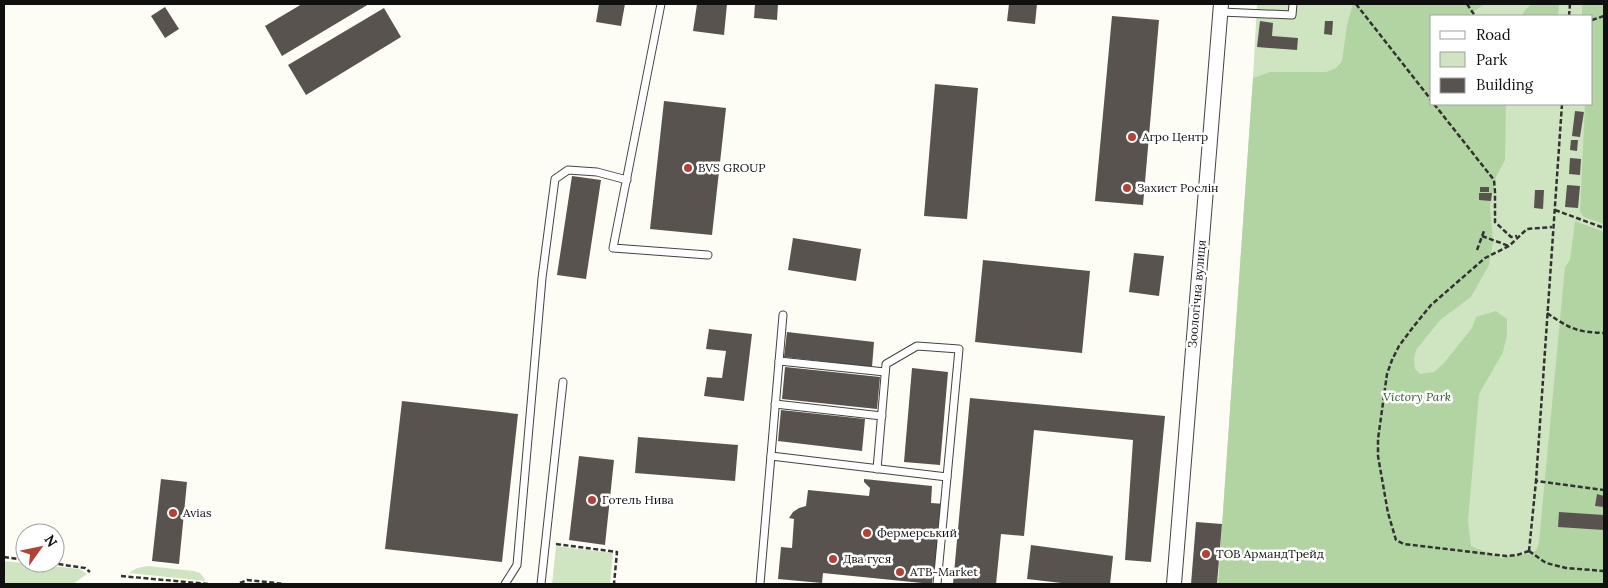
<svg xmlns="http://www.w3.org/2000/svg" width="1608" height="588" viewBox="0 0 1608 588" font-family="Lora,serif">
	<rect width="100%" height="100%" fill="#fefdf5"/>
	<g fill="#cfe5c1" fill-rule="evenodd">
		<path d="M1257 4H1604V584H1218L1253 78ZM1432 16H1592V104H1432Z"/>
		<polygon points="556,546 613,553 610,584 552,584"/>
		<polygon points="4,561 80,569 87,574 73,584 4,584"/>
		<polygon points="148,566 194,571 200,573 206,581 129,573 137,568"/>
	</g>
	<g fill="#b2d4a2">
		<polygon points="1353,4 1487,4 1483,5 1467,16 1432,16 1432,104 1506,104 1505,160 1496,177 1490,205 1493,242 1489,265 1471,297 1440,320 1416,350 1414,359 1415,369 1420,374 1434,372 1444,363 1472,328 1476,317 1496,311 1507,319 1507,335 1503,352 1479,394 1468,521 1471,546 1501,558 1532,553 1537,549 1539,542 1565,267 1570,260 1575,221 1604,232 1604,584 1218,584 1253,78 1270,72 1326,72 1336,68 1342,61 1347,25"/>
		<polygon points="1532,4 1559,4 1558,16 1522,16 1525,10"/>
		<polygon points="1582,4 1604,4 1604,224 1584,217 1580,212 1585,104 1592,104 1592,16 1582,16"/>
	</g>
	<g fill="#58534e">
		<polygon points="302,4 369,4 282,56 265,26"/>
		<polygon points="599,4 625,4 621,26 596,22"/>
		<polygon points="697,4 727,4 724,35 693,31"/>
		<polygon points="755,4 778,4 777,20 754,18"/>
		<polygon points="1009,4 1037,4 1035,24 1007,21"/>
		<polygon points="165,7 179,29 165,38 151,16"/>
		<polygon points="384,8 401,37 306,95 288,65"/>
		<polygon points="1112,16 1159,20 1143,205 1095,201"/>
		<polygon points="1260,21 1273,23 1272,36 1298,38 1297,50 1257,47"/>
		<polygon points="1325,21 1333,21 1332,35 1324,34"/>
		<polygon points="935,84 978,88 967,219 924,216"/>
		<polygon points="664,101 726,108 712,235 650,229"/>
		<polygon points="1575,111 1584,112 1580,137 1572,136"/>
		<polygon points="1571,140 1578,140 1577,151 1570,150"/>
		<polygon points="1570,158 1581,159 1580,175 1569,174"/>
		<polygon points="572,176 601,180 586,279 557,275"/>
		<polygon points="1567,185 1580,186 1578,208 1565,207"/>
		<rect x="1480" y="187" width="9" height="5"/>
		<polygon points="1535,190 1544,190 1543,209 1534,208"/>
		<polygon points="1479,193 1492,193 1491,201 1479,200"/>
		<polygon points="793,238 861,249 856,281 788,270"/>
		<polygon points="1134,253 1164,256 1159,296 1129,292"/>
		<polygon points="983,260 1090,271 1082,353 975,342"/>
		<polygon points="709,329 752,334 744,401 704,396 707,377 722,378 726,351 706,349"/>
		<polygon points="787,332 874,342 872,367 784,357"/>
		<polygon points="785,367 880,377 877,409 782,399"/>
		<polygon points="912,368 948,372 940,465 904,462"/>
		<polygon points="970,398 1165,416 1151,562 1125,560 1133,440 1034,430 1024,536 1001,534 996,584 953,584"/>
		<polygon points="402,401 518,414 502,562 385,549"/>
		<polygon points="781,410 865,419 862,451 778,441"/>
		<polygon points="638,437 738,445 735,481 635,473"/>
		<polygon points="579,456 614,460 605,545 569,540"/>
		<polygon points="161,479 187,482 179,564 152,561"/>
		<polygon points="864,479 932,486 931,503 945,504 937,574 933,574 932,584 823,573 822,583 778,579 781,547 792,548 794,519 789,518 793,512 799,508 806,506 808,490 869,496 870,488 864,482"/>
		<polygon points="1597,494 1604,496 1604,507 1595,506"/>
		<polygon points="1559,512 1604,515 1604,530 1558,527"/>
		<polygon points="1196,522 1222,524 1217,584 1191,584"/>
		<polygon points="1031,545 1113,556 1110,584 1070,584 1027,579"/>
	</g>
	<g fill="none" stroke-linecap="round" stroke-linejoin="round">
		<defs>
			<g id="service">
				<polyline points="661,4 613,248 708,255"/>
				<polyline points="1221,12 1292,15 1293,4"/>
				<polyline points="779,361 885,372"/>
				<polyline points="775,404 882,416"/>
				<polyline points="771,456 947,477"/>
				<polyline points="877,469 886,364 917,346 959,349 937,584"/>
				<polyline points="505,584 517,565 542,278 555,179 568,170 597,172 627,180"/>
				<polyline points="541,584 563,382"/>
				<polyline points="760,584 783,315"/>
			</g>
			<polyline id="minor" points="1174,584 1221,4"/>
		</defs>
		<use href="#service" stroke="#434343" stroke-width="9"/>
		<use href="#minor" stroke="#434343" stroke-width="16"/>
		<g stroke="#323232" stroke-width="2.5" stroke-dasharray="5 2.5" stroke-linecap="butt">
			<polyline points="1356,4 1432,101"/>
			<polyline points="1467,4 1475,16"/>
			<polyline points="1569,16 1570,4"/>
			<polyline points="1592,20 1604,16"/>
			<polyline points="1434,104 1494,180 1495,192 1495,222 1511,237 1517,236"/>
			<polyline points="1562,104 1536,481 1604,490"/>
			<polyline points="1555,210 1604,228"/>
			<polyline points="1482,236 1509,246"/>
			<polyline points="1477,250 1484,231"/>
			<path d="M1547 313C1570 329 1577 332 1604 333"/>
			<polyline points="556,544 617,552 614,584"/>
			<polyline points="1529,551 1517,555 1506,556 1404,544 1396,540 1388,513 1378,456 1378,439 1387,374 1392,360 1399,346 1414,326 1431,305 1485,258 1509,246 1527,229 1552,227"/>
			<polyline points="1529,551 1546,563 1566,568 1604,571"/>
			<polyline points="1529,551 1536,481"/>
			<polyline points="4,557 25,560"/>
			<polyline points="51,563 85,568 90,572"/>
			<polyline points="121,576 208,584"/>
			<polyline points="240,583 247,580 285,584"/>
		</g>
		<use href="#service" stroke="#fff" stroke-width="7"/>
		<use href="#minor" stroke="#fff" stroke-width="14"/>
	</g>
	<g fill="#b14237" stroke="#fff" stroke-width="2">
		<circle cx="1132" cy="137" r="5"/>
		<circle cx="688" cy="168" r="5"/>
		<circle cx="1127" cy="188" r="5"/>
		<circle cx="592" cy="500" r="5"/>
		<circle cx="173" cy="513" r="5"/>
		<circle cx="867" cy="533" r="5"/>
		<circle cx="1206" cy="554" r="5"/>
		<circle cx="833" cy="559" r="5"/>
		<circle cx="900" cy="572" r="5"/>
	</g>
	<g text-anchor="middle" stroke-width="5" stroke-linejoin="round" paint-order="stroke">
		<g font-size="12" fill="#101010" stroke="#fff" text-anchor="start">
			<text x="1142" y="141">Агро Центр</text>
			<text x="698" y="172">BVS GROUP</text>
			<text x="1137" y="192">Захист Рослін</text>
			<text x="602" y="504">Готель Нива</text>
			<text x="183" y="517">Avias</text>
			<text x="877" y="537">Фермерський</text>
			<text x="1216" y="558">ТОВ АрмандТрейд</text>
			<text x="843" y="563">Два гуся</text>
			<text x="910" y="576">ATB-Market</text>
		</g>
		<g font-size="12" fill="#101010" stroke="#fff">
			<text transform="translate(1197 294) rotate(-85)" y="4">Зоологічна вулиця</text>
		</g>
		<g font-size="12" font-style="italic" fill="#2b6127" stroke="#fff">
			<text x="1417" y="401">Victory Park</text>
		</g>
	</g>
	<rect width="1608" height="588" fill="none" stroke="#101010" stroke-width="10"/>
	<rect x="1430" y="15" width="162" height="90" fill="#ffffff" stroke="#9f9f9f"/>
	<rect x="1440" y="31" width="25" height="8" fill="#ffffff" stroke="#9f9f9f"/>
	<text x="1476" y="40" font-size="15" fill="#101010">Road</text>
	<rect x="1440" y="52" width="25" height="15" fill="#cfe5c1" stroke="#9f9f9f"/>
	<text x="1476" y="65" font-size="15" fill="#101010">Park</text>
	<rect x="1440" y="78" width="25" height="15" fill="#58534e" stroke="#9f9f9f"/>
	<text x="1476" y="90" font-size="15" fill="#101010">Building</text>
	<g transform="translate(40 548) rotate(57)"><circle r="24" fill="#ffffff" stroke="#9f9f9f"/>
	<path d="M0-4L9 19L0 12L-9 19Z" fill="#b14237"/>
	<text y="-8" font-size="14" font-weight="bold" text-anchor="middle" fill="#101010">N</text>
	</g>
</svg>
